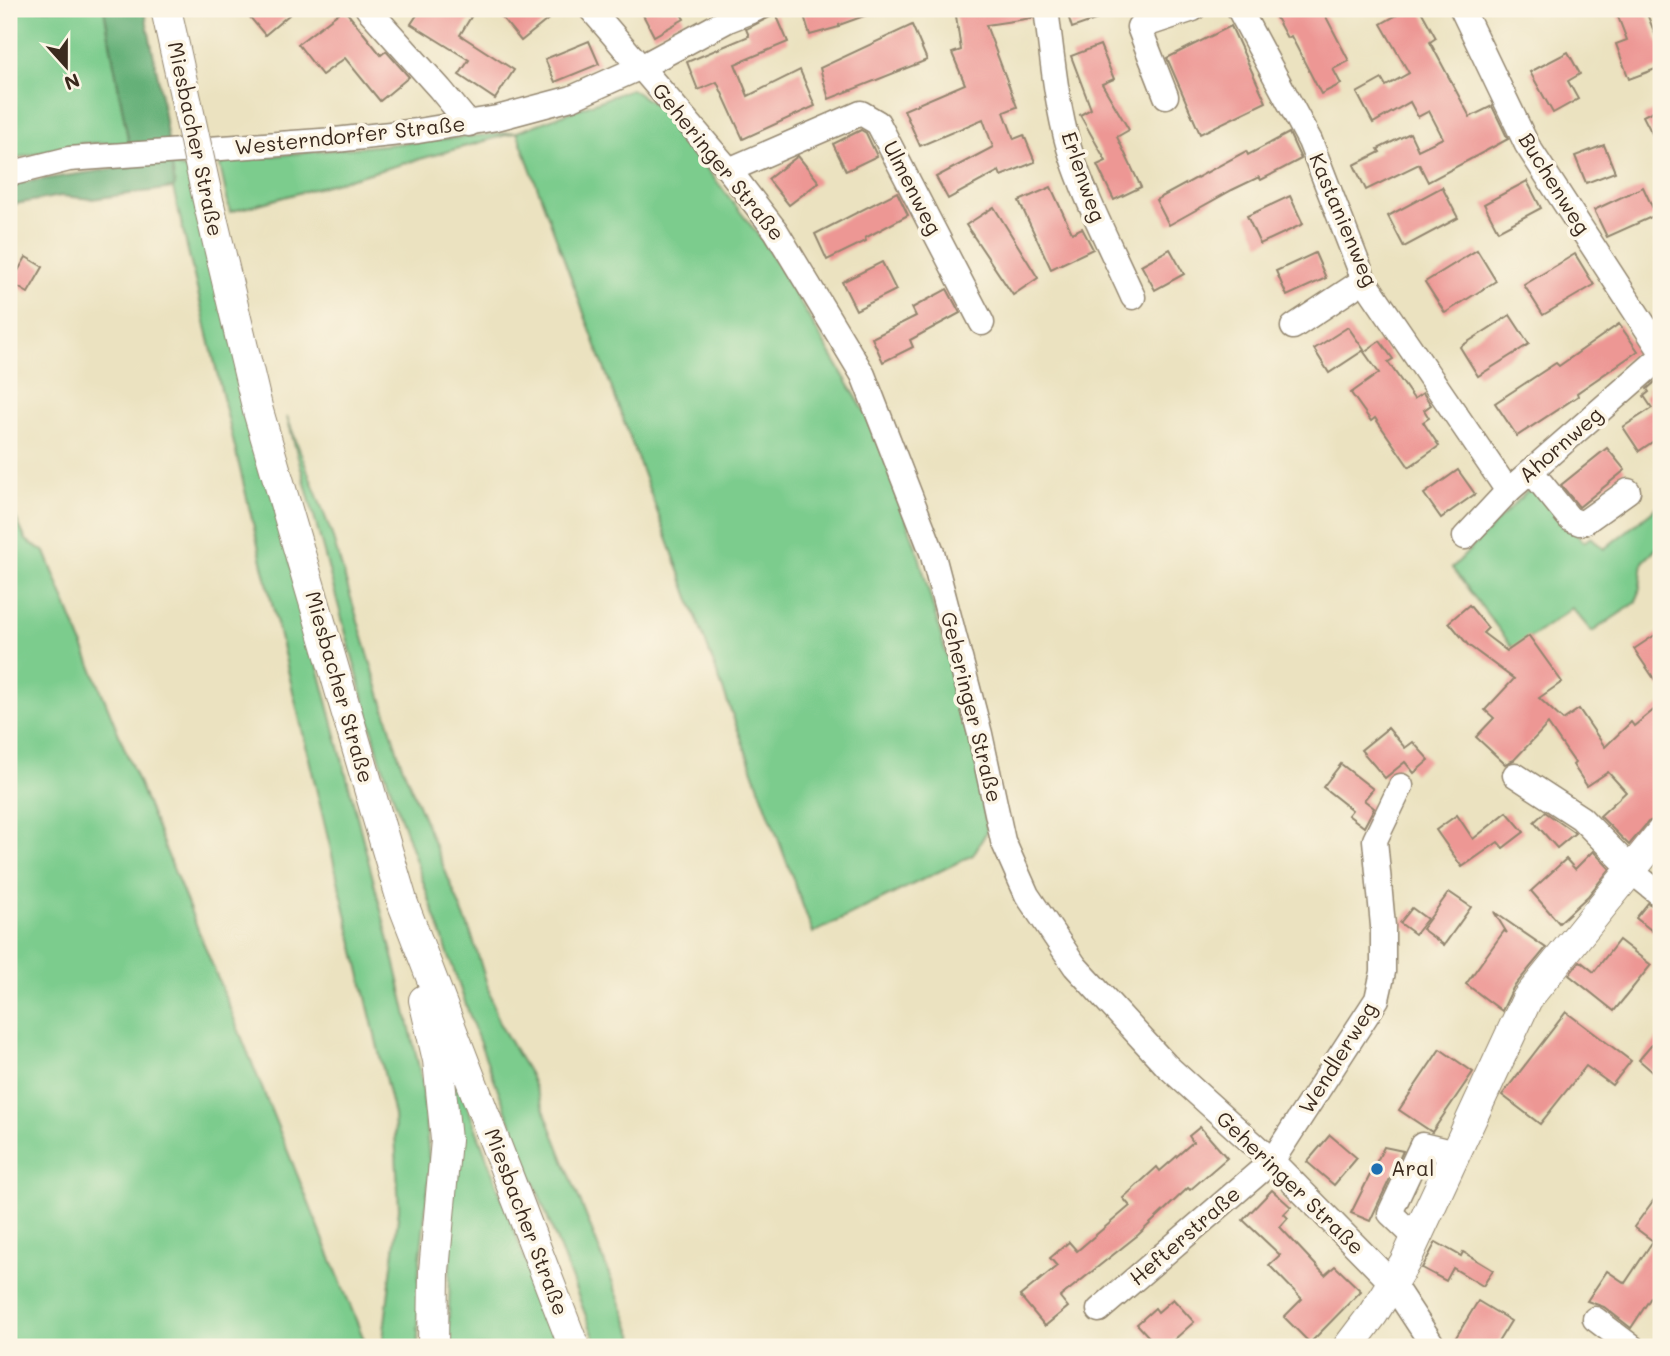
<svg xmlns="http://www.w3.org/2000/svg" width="1670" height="1356" viewBox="0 0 1670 1356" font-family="Mali,sans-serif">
	<rect width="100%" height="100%" fill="#fcf5e5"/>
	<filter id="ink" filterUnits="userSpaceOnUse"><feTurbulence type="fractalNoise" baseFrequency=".0143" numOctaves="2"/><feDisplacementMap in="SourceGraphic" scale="14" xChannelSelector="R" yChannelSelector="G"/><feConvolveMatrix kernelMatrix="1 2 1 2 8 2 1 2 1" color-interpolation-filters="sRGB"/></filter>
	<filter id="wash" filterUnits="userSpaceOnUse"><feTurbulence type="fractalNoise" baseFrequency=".00686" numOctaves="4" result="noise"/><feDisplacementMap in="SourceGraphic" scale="28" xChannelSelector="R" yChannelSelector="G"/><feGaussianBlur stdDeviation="1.57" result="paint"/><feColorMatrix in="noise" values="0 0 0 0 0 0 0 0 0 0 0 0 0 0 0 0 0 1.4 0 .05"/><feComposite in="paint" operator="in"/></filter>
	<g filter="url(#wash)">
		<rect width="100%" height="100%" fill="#ebe2c0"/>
		<g fill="#7ccc8d" stroke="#5c7b56" stroke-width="2">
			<polygon points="9,9 104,9 129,144 84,143 9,160 9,86 12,80 9,70"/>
			<polygon points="631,89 659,107 766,245 875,429 919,556 978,770 987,831 973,855 813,933 517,132 230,212 219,161 517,132"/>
			<polygon points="171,165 187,169 344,766 396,968 422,1081 430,1171 419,1269 418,1347 382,1347 399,1209 394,1115 173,188 174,185"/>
			<polygon points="287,417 331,532 401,763 472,936 499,1023 530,1075 638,1347 598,1347 474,1028 380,758"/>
			<polygon points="1532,486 1584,542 1591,537 1604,549 1661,504 1661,544 1643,562 1639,594 1635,603 1592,632 1572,608 1514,649 1452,568"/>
			<polygon points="9,504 26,540 45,552 367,1347 9,1347"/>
			<polygon points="450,1070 458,1081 558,1347 448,1347 452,1188"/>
		</g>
		<polygon fill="#65b078" stroke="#506d4b" stroke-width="2" points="104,9 144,9 158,77 175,185 173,188 92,199 61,196 9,205 9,187 18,183 133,166"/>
		<g id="blocks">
			<g fill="#ed9794">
				<polygon points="243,9 296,9 265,35"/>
				<polygon points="344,9 381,55 386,51 409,77 380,101 345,58 322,75 298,44"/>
				<polygon points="421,9 456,9 471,17 460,35 514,70 495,99 459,75 469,60 411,24"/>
				<polygon points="495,9 561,9 521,41"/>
				<polygon points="650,9 678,9 684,19 654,36 642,13"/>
				<polygon points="802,9 878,9 878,11 839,25 839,27 810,35"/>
				<polygon points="955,9 1031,9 1032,18 986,25 1017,107 1004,112 1014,139 1024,135 1035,162 1001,176 999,171 948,199 936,177 993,147 983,119 920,146 904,110 965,84 952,53 961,50"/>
				<polygon points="1066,9 1121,9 1121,11 1072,28"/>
				<polygon points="1276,9 1322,9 1349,61 1333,69 1341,84 1321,94 1291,36 1287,38 1275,16 1279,14"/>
				<polygon points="1408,9 1420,9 1436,38 1430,42 1470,117 1492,106 1508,139 1428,182 1419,164 1366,190 1354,165 1380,152 1378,149 1410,133 1418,150 1443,138 1429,111 1418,117 1410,102 1373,123 1357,93 1382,79 1386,86 1409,73 1381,24"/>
				<polygon points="1615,9 1645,9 1661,49 1661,67 1629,79 1616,44 1627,40"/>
				<polygon points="776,14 788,42 735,64 748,96 800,70 815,106 743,139 717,82 698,90 687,62 749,36 746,29"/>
				<polygon points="912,25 927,60 829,99 820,68"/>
				<polygon points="1231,26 1266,102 1200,134 1167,58"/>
				<polygon points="589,41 599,64 555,82 545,59"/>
				<polygon points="1100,45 1114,79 1102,84 1129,130 1117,137 1141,187 1114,200 1097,165 1106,161 1080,115 1091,109 1071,56"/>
				<polygon points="1568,52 1580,74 1568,81 1578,99 1553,113 1530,72"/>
				<polygon points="1661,107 1661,151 1643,116"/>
				<polygon points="861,130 866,133 877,156 846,171 833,144"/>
				<polygon points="1289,133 1301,159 1261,180 1259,177 1232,190 1169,225 1156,200 1246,151 1248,155"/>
				<polygon points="1604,145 1615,172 1586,183 1575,156"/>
				<polygon points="798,156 819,182 789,205 768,179"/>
				<polygon points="1527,181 1541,208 1498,231 1484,204"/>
				<polygon points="1051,187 1072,233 1082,228 1093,249 1051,269 1019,201"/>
				<polygon points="1442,187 1458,218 1404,247 1388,216"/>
				<polygon points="1643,187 1656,215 1607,237 1594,210"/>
				<polygon points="897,192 908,215 865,238 866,241 827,260 815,234"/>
				<polygon points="1290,196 1303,224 1260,244 1247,216"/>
				<polygon points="994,207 1038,278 1013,295 966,225"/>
				<polygon points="1170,249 1184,274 1155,290 1141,265"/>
				<polygon points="1477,250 1496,281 1445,313 1425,282"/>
				<polygon points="1315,253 1326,278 1287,296 1276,271"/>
				<polygon points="1575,254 1594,285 1543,315 1524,285"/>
				<polygon points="26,257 43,267 28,293 11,283"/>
				<polygon points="882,262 896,290 856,310 842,282"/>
				<polygon points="947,289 960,313 910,340 913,347 883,362 872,338 916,316 912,308"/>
				<polygon points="1510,315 1529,344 1478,376 1460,347"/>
				<polygon points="1619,324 1638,351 1577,393 1578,396 1517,436 1495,403 1556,363 1559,366"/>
				<polygon points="1348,327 1364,350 1329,373 1314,349"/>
				<polygon points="1380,341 1393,359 1388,362 1414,399 1423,393 1431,405 1424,410 1429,418 1423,422 1439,446 1409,467 1375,418 1371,421 1351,393 1379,373 1364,352"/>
				<polygon points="1661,377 1661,436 1639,451 1623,427 1652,408 1644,396 1649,392 1647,389"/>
				<polygon points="1607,448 1625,470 1579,507 1561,485"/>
				<polygon points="1458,470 1475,494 1441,518 1424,494"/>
				<polygon points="1469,605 1488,628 1483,633 1507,651 1529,636 1562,682 1539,698 1563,720 1579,709 1605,747 1631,722 1634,726 1661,704 1661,803 1655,809 1661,816 1648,822 1629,845 1600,816 1626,792 1608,772 1587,786 1573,765 1575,763 1548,724 1514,760 1505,764 1476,737 1494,718 1485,710 1514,679 1468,645 1449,622"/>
				<polygon points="1661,631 1661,689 1634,649"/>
				<polygon points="1388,728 1405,748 1413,742 1429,760 1414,773 1405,762 1385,778 1361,750"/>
				<polygon points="1341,764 1373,789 1364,800 1374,808 1364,827 1348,815 1352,810 1323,787"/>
				<polygon points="1507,812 1524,832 1503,848 1498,842 1462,867 1436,830 1457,815 1473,839"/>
				<polygon points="1545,812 1575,833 1557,848 1534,822"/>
				<polygon points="1593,851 1610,869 1588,896 1559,923 1531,891 1566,859 1575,869"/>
				<polygon points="1449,892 1471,907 1444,945 1422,929"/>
				<polygon points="1648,903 1661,910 1661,938 1636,918"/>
				<polygon points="1412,908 1427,919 1415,934 1400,923"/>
				<polygon points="1494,912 1546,948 1513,988 1502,1011 1466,984 1504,931 1507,933"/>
				<polygon points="1619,940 1651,965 1614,1011 1569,975 1580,961 1594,972"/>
				<polygon points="1566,1012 1631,1061 1612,1085 1586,1066 1540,1124 1502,1095"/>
				<polygon points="1661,1034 1661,1079 1639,1060"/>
				<polygon points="1440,1049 1473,1072 1432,1132 1399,1110"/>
				<polygon points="1200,1127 1227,1158 1190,1190 1188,1188 1138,1235 1060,1297 1068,1307 1045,1326 1020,1296 1057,1266 1050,1258 1069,1242 1077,1251 1130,1206 1123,1198 1157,1167 1160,1171 1193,1142 1189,1136"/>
				<polygon points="1330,1135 1357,1158 1334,1185 1307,1162"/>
				<polygon points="1384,1147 1403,1151 1370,1221 1351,1213"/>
				<polygon points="1272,1190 1291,1207 1284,1214 1288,1218 1280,1227 1325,1275 1335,1266 1361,1291 1310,1343 1284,1317 1302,1299 1269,1265 1280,1255 1243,1220"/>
				<polygon points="1661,1190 1661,1282 1631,1328 1604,1307 1587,1301 1607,1271 1625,1283 1653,1241 1634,1227"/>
				<polygon points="1436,1242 1461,1256 1463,1252 1493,1270 1483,1286 1453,1268 1446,1281 1422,1268"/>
				<polygon points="1173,1299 1194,1322 1166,1347 1158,1347 1137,1324 1155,1308 1158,1312"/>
				<polygon points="1478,1301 1511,1321 1495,1347 1450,1347"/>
			</g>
		</g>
	</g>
	<g filter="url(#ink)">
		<use href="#blocks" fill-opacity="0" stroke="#93866f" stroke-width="2"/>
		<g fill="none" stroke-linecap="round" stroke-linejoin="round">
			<defs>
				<g id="minor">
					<polyline points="368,9 440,89 469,124"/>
					<polyline points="591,9 729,170 776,231 863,375 932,552 980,734 1003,841 1027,895 1075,966 1166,1065 1272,1161 1392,1283 1434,1347"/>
					<path d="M1046 9C1052 54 1056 103 1069 148 1085 199 1111 248 1133 297"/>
					<polyline points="1239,9 1310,141 1364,280 1508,491"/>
					<polyline points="1462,9 1527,145 1661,351"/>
					<polyline points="1166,96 1139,27 1193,9"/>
					<polyline points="729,170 861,113 878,123 982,323"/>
					<polyline points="9,174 69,159 335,140 418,131 497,118 572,98 641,67 728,20 756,9"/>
					<polyline points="1293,327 1364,280"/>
					<polyline points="1531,471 1570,519 1580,523 1586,521 1628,491"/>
					<polyline points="1465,537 1508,491 1661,357"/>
					<polyline points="1515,775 1581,818 1641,879 1661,895"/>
					<polyline points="1416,1238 1390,1213 1422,1145 1455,1153"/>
					<polyline points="1099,1310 1272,1161 1377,999 1383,972 1383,926 1375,840 1401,786"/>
					<polyline points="1595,1319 1632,1347"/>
				</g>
				<g id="major">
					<polyline points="166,9 187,104"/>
					<polyline points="209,205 258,411 403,904 574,1347"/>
					<polyline points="424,1000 438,1060 446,1140 434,1271 433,1347"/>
					<polyline points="1348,1347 1373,1314 1405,1262 1527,999 1661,833"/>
				</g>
			</defs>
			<use href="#minor" stroke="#93866f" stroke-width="27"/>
			<use href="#major" stroke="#93866f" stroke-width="32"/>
			<use href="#minor" stroke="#fff" stroke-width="24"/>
			<use href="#major" stroke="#fff" stroke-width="30"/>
			<defs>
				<polyline id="major-bridge" points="187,104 209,205"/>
			</defs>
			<use href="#major-bridge" stroke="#93866f" stroke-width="32" stroke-linecap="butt"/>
			<use href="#major-bridge" stroke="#fff" stroke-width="30"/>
		</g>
	</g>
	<circle fill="#1f6fb2" stroke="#fcf5e5" stroke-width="2.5" cx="1377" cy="1169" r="7"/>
	<g text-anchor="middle" stroke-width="7" stroke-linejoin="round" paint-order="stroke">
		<g font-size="21" fill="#3b2a1e" stroke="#fcf5e5">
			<text transform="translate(350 136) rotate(-6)" y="7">Westerndorfer Straße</text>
			<text transform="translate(195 139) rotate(78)" y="7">Miesbacher Straße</text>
			<text transform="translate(718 162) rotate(51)" y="7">Geheringer Straße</text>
			<text transform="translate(1083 177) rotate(71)" y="7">Erlenweg</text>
			<text transform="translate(1554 184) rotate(58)" y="7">Buchenweg</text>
			<text transform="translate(912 188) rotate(63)" y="7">Ulmenweg</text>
			<text transform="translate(1343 220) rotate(67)" y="7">Kastanienweg</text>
			<text transform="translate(1561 445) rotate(-41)" y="7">Ahornweg</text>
			<text transform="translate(339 687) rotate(74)" y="7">Miesbacher Straße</text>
			<text transform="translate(971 707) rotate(76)" y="7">Geheringer Straße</text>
			<text transform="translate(1338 1058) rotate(-58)" y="7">Wendlerweg</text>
			<text transform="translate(1290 1183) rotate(44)" y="7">Geheringer Straße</text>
			<text transform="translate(526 1222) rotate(69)" y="7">Miesbacher Straße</text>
			<text transform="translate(1185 1236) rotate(-41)" y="7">Hefterstraße</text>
		</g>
		<g font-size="21" fill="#3b2a1e" stroke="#fcf5e5" text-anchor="start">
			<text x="1391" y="1176">Aral</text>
		</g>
	</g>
	<rect width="1670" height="1356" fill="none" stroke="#fcf5e5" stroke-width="35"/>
	<g transform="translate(66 66) rotate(159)" stroke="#fcf5e5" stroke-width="5" paint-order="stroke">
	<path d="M0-5L12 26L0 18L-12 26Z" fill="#3b2a1e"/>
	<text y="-10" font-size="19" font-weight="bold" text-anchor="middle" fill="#3b2a1e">N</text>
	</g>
</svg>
